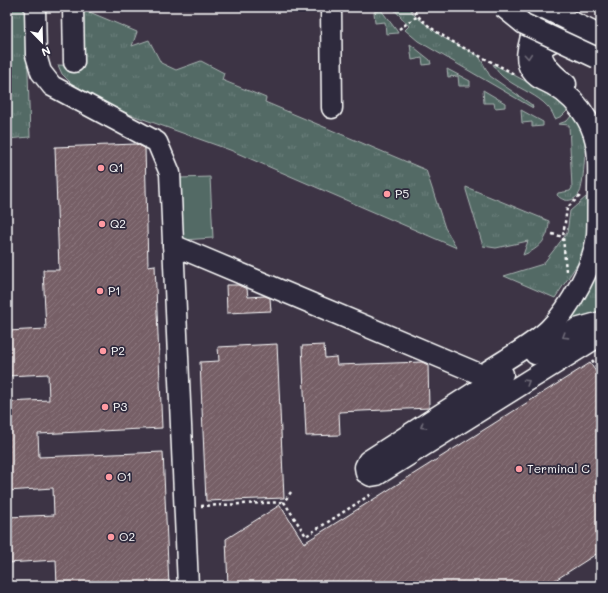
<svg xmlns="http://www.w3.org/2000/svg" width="608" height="593" viewBox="0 0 608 593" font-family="Mali,sans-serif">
	<defs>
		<pattern id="grass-tufts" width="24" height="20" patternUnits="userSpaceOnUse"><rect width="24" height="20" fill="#536a65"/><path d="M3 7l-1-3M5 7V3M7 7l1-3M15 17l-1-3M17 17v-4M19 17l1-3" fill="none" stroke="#6d807c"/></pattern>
		<pattern id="building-hatch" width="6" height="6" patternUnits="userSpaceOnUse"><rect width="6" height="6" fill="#765e66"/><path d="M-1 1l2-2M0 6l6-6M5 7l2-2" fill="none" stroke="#8b767d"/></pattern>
	</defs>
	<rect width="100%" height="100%" fill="#3d3445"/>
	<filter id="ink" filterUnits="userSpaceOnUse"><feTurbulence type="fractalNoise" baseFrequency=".025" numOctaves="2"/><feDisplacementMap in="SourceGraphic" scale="8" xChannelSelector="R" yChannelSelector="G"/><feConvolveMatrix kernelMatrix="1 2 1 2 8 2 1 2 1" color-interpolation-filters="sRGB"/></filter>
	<g filter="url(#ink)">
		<g fill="url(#grass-tufts)" stroke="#a9b4b2">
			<polygon points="7,7 26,7 30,137 7,139"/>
			<polygon points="392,7 409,7 414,15 442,37 479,56 490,76 532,105 533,108 418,41 405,30 409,26"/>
			<polygon points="80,8 137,32 132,46 149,40 161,63 176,70 201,61 224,73 222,80 266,98 265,102 426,170 445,228 457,248 230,150 118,110 71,83 62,74 58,65 81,66"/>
			<polygon points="381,10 397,31 398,33 386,34 385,22 375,23 374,12"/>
			<polygon points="410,44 430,60 431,64 423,65 422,58 412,60"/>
			<path d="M493 64 552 95 569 109 562 116 555 119C546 91 504 89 493 64Z"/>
			<polygon points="447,69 470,81 470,86 459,86 458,76 448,77"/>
			<polygon points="483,90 505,103 505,107 495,108 494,103 484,103"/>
			<polygon points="521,110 543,122 543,126 532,127 532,122 522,123"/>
			<path d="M572 115C578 123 584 130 585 140 586 147 583 186 580 192 575 202 564 203 557 195L558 193 570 191 572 188 569 125 558 124 567 121Z"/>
			<path d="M466 187 549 221C549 239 539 249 523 255L528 241 496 248 483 246 466 190Z"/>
			<polygon points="586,197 588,231 578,263 555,298 504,276 543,264 567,233 570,211"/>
			<polygon points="593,275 601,282 601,316 574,325 569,315"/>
		</g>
		<polygon fill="#536a65" stroke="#a9b4b2" points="210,177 213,238 182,240 179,178"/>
		<g fill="url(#building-hatch)" stroke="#fff">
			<polygon points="136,144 145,148 148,266 155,265 162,428 38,434 39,457 163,452 169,586 57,586 56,560 7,563 7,517 54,515 53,488 7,491 7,402 49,400 48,374 7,376 7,331 46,329 43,270 59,270 55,147"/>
			<polygon points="226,285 238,285 247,289 248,297 265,296 270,298 271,311 227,313"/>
			<polygon points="277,344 284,498 206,501 200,362 219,361 218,347"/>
			<polygon points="324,345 325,358 336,357 337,365 422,362 428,365 429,408 339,412 340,435 306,436 302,346"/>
			<polygon points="590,363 601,379 601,551 546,586 228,586 226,539 280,505 304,543"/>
		</g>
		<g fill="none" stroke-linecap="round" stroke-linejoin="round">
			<defs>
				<g id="minor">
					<polyline points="35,7 36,55 41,72 52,86 157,142 170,173 188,586"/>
					<polyline points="73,7 74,62"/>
					<polyline points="331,7 332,108"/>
					<polyline points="542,7 601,36"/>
					<path d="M566 84C555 76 527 52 552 42 564 37 586 37 599 36"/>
					<path d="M173 245 482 375C501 362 534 344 549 329 570 308 594 265 597 235 598 221 597 207 598 193 598 166 601 143 587 119 579 105 567 93 553 85 544 80 536 78 531 70 518 50 544 30 525 7"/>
					<polyline points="535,354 576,329 601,322"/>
					<polyline points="503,374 368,461 365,467 366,473 371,476 377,475 601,335"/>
				</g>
			</defs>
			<use href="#minor" stroke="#fff" stroke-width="23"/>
			<g stroke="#fff" stroke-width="2.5" stroke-dasharray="3 3" stroke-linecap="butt">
				<path d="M411 7C430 37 484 56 514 74"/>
				<polyline points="399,29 418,16"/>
				<polyline points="552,234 563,237"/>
				<polyline points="566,271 563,237 567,208 581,195"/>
				<polyline points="592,360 601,373"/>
				<polyline points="291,492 284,502 306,536 373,493"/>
				<polyline points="201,506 284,502"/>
			</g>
			<use href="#minor" stroke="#2f2a3d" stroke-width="20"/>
			<defs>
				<polyline id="minor-bridge" points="503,7 524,24 597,58"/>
			</defs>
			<use href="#minor-bridge" stroke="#fff" stroke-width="23" stroke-linecap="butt"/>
			<use href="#minor-bridge" stroke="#2f2a3d" stroke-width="20"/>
		</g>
		<defs><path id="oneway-chevron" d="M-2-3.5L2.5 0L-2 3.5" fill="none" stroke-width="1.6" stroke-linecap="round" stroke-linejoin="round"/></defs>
		<g stroke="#6d6a77">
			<use href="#oneway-chevron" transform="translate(528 56) rotate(85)"/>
			<use href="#oneway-chevron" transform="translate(565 336) rotate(148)"/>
			<use href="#oneway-chevron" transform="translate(527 382) rotate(-32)"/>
			<use href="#oneway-chevron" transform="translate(423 426) rotate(147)"/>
		</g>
	</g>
	<g fill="#ff9aa2" stroke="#2f2a3d" stroke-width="1.5">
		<circle cx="101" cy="168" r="4"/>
		<circle cx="387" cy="194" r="4"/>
		<circle cx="102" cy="224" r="4"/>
		<circle cx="100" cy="291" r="4"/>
		<circle cx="103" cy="351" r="4"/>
		<circle cx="105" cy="407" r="4"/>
		<circle cx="519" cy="469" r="4"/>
		<circle cx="109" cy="477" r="4"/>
		<circle cx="111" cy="537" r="4"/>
	</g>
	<g text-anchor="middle" stroke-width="3.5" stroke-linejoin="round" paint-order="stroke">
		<g font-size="12" fill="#fff" stroke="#2f2a3d" text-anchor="start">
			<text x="109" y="172">Q1</text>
			<text x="395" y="198">P5</text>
			<text x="110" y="228">Q2</text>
			<text x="108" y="295">P1</text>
			<text x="111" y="355">P2</text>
			<text x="113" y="411">P3</text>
			<text x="527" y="473">Terminal C</text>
			<text x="117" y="481">O1</text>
			<text x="119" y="541">O2</text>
		</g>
	</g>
	<rect width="608" height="593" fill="none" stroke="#2f2a3d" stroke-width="24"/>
	<rect x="12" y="12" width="584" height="569" fill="none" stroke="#fff" stroke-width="1.5" filter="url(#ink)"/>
	<g transform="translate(42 42) rotate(157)" stroke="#2f2a3d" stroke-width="3" paint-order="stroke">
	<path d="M0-3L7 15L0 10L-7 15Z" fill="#ffffff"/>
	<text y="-6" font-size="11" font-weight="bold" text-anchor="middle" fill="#ffffff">N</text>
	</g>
</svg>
